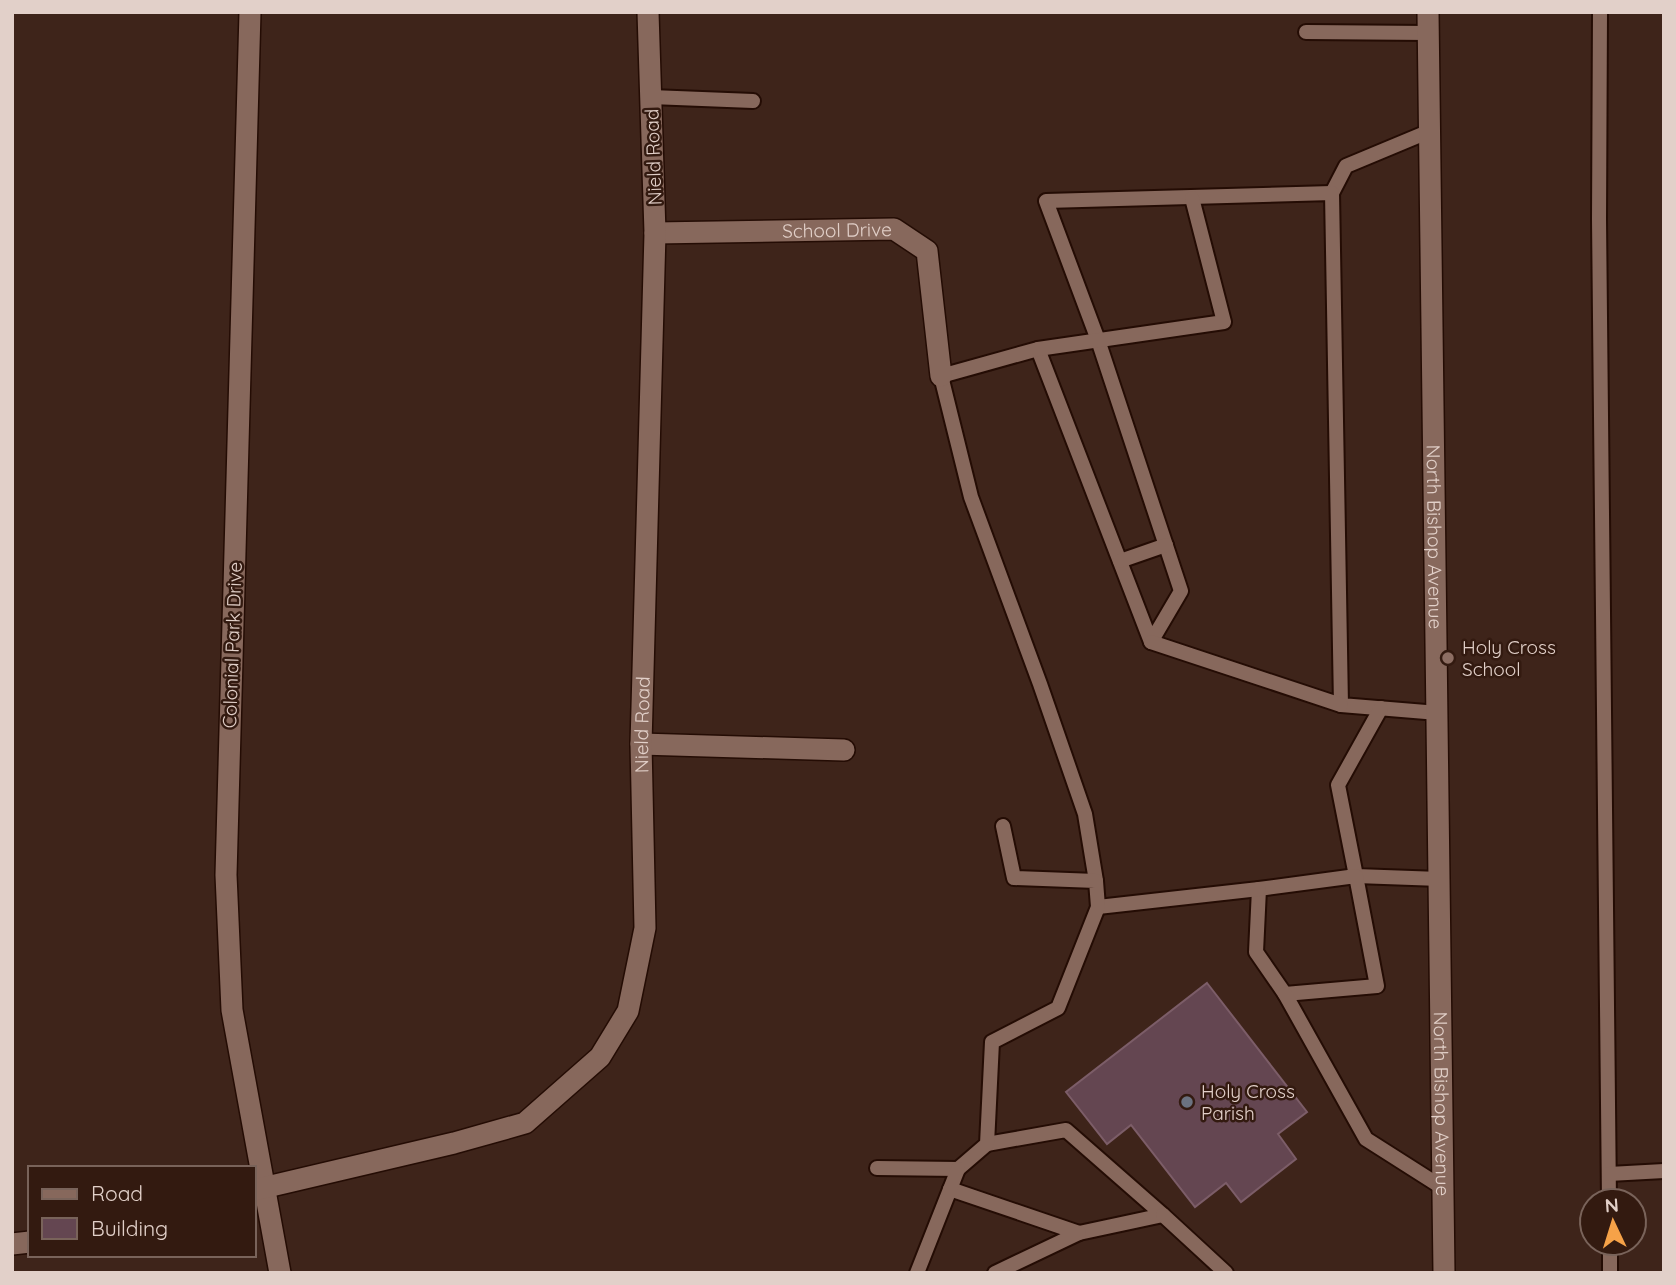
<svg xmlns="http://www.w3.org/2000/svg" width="1676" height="1285" viewBox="0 0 1676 1285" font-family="Quicksand,sans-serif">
	<rect width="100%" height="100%" fill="#3e241a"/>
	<polygon fill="#644651" stroke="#7c5d68" stroke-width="2" points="1207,983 1307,1112 1278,1134 1296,1159 1241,1202 1226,1183 1195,1207 1131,1125 1107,1144 1066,1092"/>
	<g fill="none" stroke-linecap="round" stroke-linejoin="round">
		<defs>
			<g id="lane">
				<polyline points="1600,12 1599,219 1609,1201"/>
				<polyline points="1306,32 1428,33"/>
				<polyline points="651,97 753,101"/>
				<polyline points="1332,193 1346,166 1430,131"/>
				<polyline points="1038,349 1151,642 1181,591 1098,340 1046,201 1332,193 1341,705 1438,713"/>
				<polyline points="1120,561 1166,545"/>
				<polyline points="1151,642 1341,705"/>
				<polyline points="1381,708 1338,785 1356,876 1440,879"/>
				<polygon points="1356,876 1377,986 1285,994 1256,952 1259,889"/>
				<polyline points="1096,881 1085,814 1040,684 971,497 941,376 1038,349 1224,322 1192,198"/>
				<polyline points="1098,907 1259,889"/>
				<polyline points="1285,994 1366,1139 1443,1188"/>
				<polyline points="987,1144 1066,1130 1163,1215 1079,1233"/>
				<polyline points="877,1168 958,1169 987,1144 992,1042 1058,1008 1098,907 1096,881 1014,878 1003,826"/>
				<polyline points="1609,1174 1664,1171"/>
				<polyline points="950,1189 1079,1233 995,1273"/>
				<polyline points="1163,1215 1226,1273"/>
				<polyline points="1610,1243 1610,1273"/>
				<polyline points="917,1273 958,1169"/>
			</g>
			<g id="street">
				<polyline points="250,12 226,875 232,1010 280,1273"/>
				<path id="s1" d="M655 233 894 229 927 251 941 376"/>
				<polyline points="641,744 844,750"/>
				<path id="s2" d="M254 1190 454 1143 525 1123 600 1057 628 1011 645 928 641 744 655 233 648 12"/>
				<polyline points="12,1244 30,1242"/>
			</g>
			<g id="secondary">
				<path id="s3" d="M1428 12 1444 1273"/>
			</g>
		</defs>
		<use href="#lane" stroke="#240c04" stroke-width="18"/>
		<use href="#street" stroke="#240c04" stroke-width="24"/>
		<use href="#secondary" stroke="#240c04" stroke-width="24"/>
		<use href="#lane" stroke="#87685c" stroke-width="14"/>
		<use href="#street" stroke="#87685c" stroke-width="21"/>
		<use href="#secondary" stroke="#87685c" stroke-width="21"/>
	</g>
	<circle fill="#8d6e63" stroke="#331a10" stroke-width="2.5" cx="1448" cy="658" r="7"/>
	<circle fill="#6b7280" stroke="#331a10" stroke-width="2.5" cx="1187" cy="1102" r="7"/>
	<g text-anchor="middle" stroke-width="5" stroke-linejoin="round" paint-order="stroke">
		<g font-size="19" fill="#e2d0c9" stroke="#331a10">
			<text transform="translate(653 157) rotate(-92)" y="7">Nield Road</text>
			<text dy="7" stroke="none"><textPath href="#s1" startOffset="182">School Drive</textPath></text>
			<text dy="7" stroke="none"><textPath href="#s3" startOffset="525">North Bishop Avenue</textPath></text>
			<text transform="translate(232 645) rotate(-88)" y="7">Colonial Park Drive</text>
			<text dy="7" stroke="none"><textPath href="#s2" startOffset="721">Nield Road</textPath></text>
			<text dy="7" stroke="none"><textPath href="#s3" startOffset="1092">North Bishop Avenue</textPath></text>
		</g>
		<g font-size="19" fill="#e2d0c9" stroke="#331a10" text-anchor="start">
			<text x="1462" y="654">Holy Cross<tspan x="1462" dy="22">School</tspan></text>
			<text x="1201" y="1098">Holy Cross<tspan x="1201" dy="22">Parish</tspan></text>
		</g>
	</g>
	<rect width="1676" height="1285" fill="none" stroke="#e2d0c9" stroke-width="28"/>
	<rect x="28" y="1166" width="228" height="91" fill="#331a10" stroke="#79635a" stroke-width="2"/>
	<rect x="42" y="1189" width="35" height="10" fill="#87685c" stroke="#79635a" stroke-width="2"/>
	<text x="91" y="1201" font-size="21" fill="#e2d0c9">Road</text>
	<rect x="42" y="1218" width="35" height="21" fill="#644651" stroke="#79635a" stroke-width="2"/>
	<text x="91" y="1236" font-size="21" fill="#e2d0c9">Building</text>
	<g transform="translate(1613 1222) rotate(356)"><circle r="33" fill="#331a10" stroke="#79635a" stroke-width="2"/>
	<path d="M0-5L12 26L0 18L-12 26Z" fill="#f6a248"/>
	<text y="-10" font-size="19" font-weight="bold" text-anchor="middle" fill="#e2d0c9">N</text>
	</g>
</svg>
